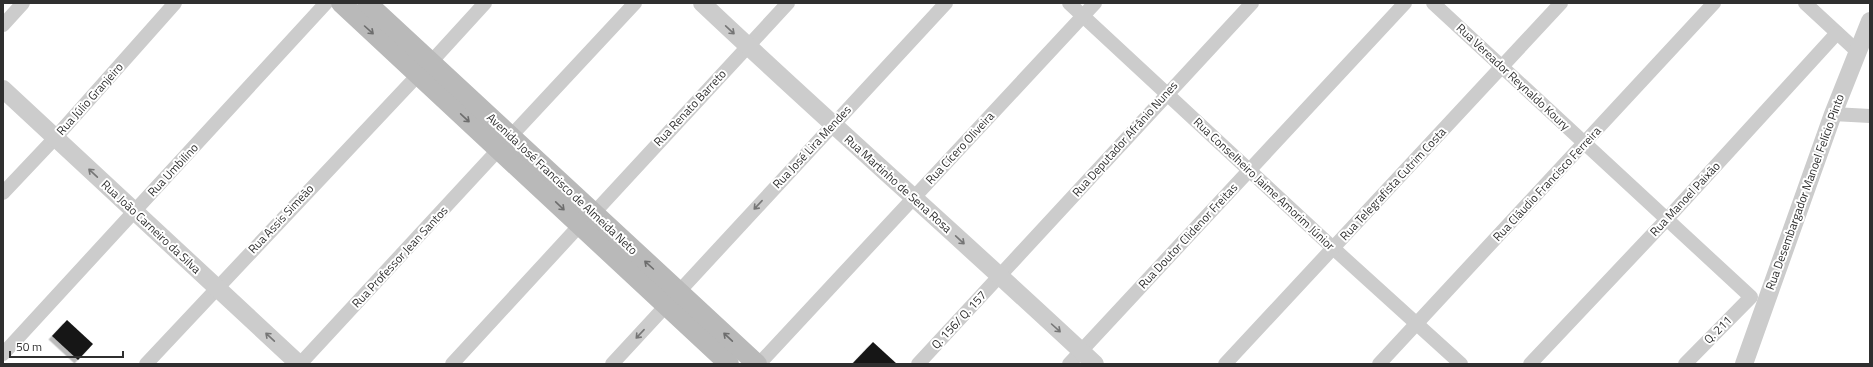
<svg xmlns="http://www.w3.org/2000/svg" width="1873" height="367" viewBox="0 0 1873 367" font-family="'Titillium Web',sans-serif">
	<defs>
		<filter id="shadow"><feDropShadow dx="-3.5" dy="3.5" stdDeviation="0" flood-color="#0004"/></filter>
	</defs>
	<rect width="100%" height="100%" fill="#fff"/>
	<g fill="#161616" filter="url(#shadow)">
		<polygon points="67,320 93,344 78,360 52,336"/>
		<polygon points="873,342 897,364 852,364"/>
	</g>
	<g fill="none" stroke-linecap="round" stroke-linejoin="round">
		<g stroke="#ccc" stroke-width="14">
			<polyline points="1069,3 1333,248 1461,364"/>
			<polyline points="1433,3 1751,297 1685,364"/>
			<polyline points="1805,3 1858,52"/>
			<polyline points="3,25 23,3"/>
			<polyline points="432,61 485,3"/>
			<polyline points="1833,114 1870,116"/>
			<polyline points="510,137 635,3"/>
			<polyline points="3,193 55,138 175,3"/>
			<polyline points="593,214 788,3"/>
			<polyline points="3,354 326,3"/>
			<polyline points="146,364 418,75"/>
			<polyline points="300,364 499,149"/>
			<polyline points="452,364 580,225"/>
			<polyline points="612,364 946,3"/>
			<polyline points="759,364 1095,3"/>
			<polyline points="918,364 1252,3"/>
			<polyline points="1069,364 1405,3"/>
			<polyline points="1225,364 1561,3"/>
			<polyline points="1379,364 1714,3"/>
			<polyline points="1530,364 1667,219 1837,33"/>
		</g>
		<g stroke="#ccc" stroke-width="18">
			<path d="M702 3C831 125 965 242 1095 364"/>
			<polyline points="3,89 299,364"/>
			<polyline points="1744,364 1833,114 1870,21"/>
		</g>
		<g stroke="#b9b9b9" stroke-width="20">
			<polyline points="341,3 729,364"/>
			<polyline points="367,3 757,364"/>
		</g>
	</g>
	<defs><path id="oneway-shaft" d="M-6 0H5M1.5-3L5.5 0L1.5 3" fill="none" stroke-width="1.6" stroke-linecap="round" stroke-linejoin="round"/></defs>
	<g stroke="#6d6d6d">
		<use href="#oneway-shaft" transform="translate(369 30) rotate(42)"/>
		<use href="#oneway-shaft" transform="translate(465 118) rotate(43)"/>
		<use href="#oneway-shaft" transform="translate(560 206) rotate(44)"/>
		<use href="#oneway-shaft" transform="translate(649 265) rotate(-138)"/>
		<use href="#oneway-shaft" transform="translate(728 337) rotate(-137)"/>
	</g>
	<g stroke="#767676">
		<use href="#oneway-shaft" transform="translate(730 30) rotate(43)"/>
		<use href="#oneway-shaft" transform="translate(93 173) rotate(-137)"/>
		<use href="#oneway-shaft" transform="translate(758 205) rotate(133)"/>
		<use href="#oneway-shaft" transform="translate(960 240) rotate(43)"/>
		<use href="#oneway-shaft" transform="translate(1056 328) rotate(42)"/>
		<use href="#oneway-shaft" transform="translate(640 334) rotate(133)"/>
		<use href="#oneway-shaft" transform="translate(270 337) rotate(-137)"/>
	</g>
	<g text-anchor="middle" stroke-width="4" stroke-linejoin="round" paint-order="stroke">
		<g font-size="12" fill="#2f2f2f" stroke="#fff">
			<text transform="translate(1513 77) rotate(43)" y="4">Rua Vereador Reynaldo Koury</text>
			<text transform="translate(90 99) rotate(-48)" y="4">Rua Júlio Granjeiro</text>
			<text transform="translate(690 108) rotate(-47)" y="4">Rua Renato Barreto</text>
			<text transform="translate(1125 139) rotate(-48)" y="4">Rua Deputador Afrânio Nunes</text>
			<text transform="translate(812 147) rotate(-47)" y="4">Rua José Lira Mendes</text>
			<text transform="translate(960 148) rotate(-47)" y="4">Rua Cícero Oliveira</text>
			<text transform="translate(173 170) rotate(-47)" y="4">Rua Umbilino</text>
			<text transform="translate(562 184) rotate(43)" y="4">Avenida José Francisco de Almeida Neto</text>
			<text transform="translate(898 184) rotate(42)" y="4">Rua Martinho de Sena Rosa</text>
			<text transform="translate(1264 184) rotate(43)" y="4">Rua Conselheiro Jaime Amorim Júnior</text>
			<text transform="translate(1393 184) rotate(-47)" y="4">Rua Telegrafista Cutrim Costa</text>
			<text transform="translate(1547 184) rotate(-47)" y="4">Rua Cláudio Francisco Ferreira</text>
			<text transform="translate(1805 192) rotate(-70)" y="4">Rua Desembargador Manoel Felício Pinto</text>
			<text transform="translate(1685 199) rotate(-47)" y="4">Rua Manoel Paixão</text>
			<text transform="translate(281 219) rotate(-47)" y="4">Rua Assis Simeão</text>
			<text transform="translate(151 227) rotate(43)" y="4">Rua João Carneiro da Silva</text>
			<text transform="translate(1188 236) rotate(-47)" y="4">Rua Doutor Clidenor Freitas</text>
			<text transform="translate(400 257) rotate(-47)" y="4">Rua Professor Jean Santos</text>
			<text transform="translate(959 320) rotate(-47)" y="4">Q. 156/ Q. 157</text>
			<text transform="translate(1718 330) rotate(-45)" y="4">Q. 211</text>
		</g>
	</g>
	<rect width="1873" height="367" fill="none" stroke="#2f2f2f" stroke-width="8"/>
	<path d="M10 351v6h113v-6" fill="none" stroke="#2f2f2f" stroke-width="2"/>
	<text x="16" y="351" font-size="12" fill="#2f2f2f" stroke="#ffffff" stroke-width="3" paint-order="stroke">50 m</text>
</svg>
